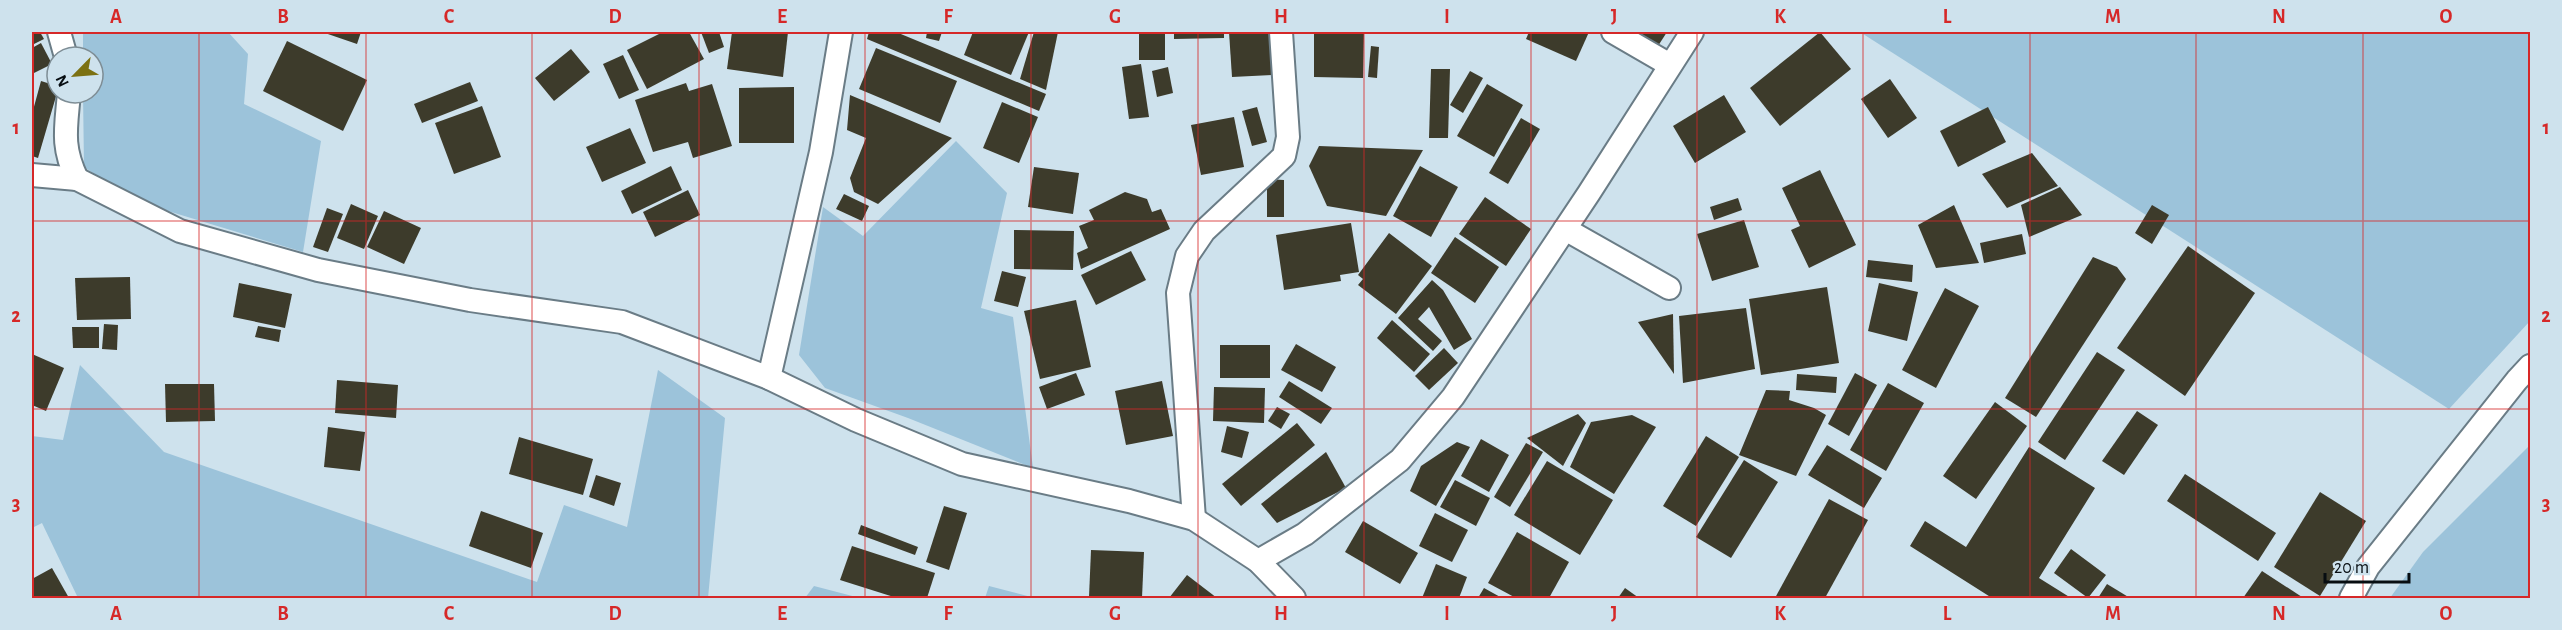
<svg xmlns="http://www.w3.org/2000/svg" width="2562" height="630" viewBox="0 0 2562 630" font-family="'Alegreya Sans',sans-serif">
	<rect width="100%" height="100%" fill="#cee2ed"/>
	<g fill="#9cc3da">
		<polygon points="83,32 228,32 248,54 244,104 321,141 303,252 135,201 84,167 83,93 93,93 93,57 83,57"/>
		<polygon points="1860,32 2530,32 2530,321 2449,409"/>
		<polygon points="956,141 1007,193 981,308 1013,317 1033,468 908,418 825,388 799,355 823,207 863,236"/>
		<polygon points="80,365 164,452 537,582 564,505 627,527 658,370 725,418 708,598 78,598 42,523 32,528 32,436 63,440"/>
		<polygon points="2530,445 2530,598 2390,598 2423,552"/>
		<polygon points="814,586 860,598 805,598"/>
		<polygon points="989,586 1035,598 985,598"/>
	</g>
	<g fill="#3d3b2b">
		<polygon points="32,32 40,32 44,39 32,45"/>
		<polygon points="322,32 361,32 357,44"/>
		<polygon points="663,32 689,32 704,59 647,89 627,50"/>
		<polygon points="701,32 719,32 724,47 709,53"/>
		<polygon points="732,32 788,32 783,77 727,69"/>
		<polygon points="869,32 896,32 1046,94 1039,111 867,39"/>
		<polygon points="927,32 942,32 939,41 926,38"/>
		<polygon points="973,32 1029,32 1011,75 964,55"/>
		<polygon points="1034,32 1058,32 1046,90 1020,79"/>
		<rect x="1139" y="32" width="26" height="28"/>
		<polygon points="1174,32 1224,32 1224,38 1174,39"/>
		<polygon points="1229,32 1270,32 1272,75 1232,77"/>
		<polygon points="1314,32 1364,32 1363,78 1314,77"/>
		<polygon points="1529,32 1589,32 1576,61 1526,39"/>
		<polygon points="1635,32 1667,32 1658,46"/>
		<polygon points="1820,32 1851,69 1780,126 1750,88"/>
		<polygon points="287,41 367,80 343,131 263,91"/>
		<polygon points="41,43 52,64 32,74 32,48"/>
		<polygon points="1371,46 1379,47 1377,78 1368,77"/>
		<polygon points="876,48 957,81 940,123 859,89"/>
		<polygon points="571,49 590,72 554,101 535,78"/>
		<polygon points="623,55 639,90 619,99 603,64"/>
		<polygon points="1141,64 1149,117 1129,119 1122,67"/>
		<polygon points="1168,67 1173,93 1157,97 1152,71"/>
		<polygon points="1431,69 1450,69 1448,138 1429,138"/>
		<polygon points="1470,71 1483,78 1463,113 1450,105"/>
		<polygon points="1890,79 1917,118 1888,138 1861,99"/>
		<polygon points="41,81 57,86 57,93 38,158 32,156 32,114"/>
		<polygon points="470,82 478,101 422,123 414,104"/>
		<polygon points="686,83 689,91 712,84 732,146 693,158 688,142 653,152 635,100"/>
		<polygon points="1487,84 1523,105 1494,157 1457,136"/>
		<polygon points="794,87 794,143 739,143 739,88"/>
		<polygon points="850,95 952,138 878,204 854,192 850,178 866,138 847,130"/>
		<polygon points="1724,95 1746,132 1695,163 1673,126"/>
		<polygon points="1002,102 1038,117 1019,163 983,148"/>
		<polygon points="482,106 501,157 454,174 435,123"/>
		<polygon points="1257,107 1267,142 1252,146 1242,111"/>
		<polygon points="1988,107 2006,142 1958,167 1940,131"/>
		<polygon points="1234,117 1244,167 1201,175 1191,125"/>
		<polygon points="1521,118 1540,129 1508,184 1489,173"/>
		<polygon points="630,128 646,163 602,182 586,147"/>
		<polygon points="1319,146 1423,150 1386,216 1327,206 1309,166"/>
		<polygon points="2032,153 2058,186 2007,208 1982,174"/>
		<polygon points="671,166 682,190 632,214 621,191"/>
		<polygon points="1420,166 1458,187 1431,237 1393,216"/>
		<polygon points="1034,167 1079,173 1073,214 1028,207"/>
		<polygon points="1820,170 1856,245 1809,268 1791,230 1800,226 1782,188"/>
		<polygon points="1267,179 1284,180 1284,217 1267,217"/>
		<polygon points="2060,187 2082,215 2029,237 2021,205"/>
		<polygon points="688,190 700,215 655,237 643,212"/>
		<polygon points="1125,192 1147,199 1152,212 1161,209 1170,229 1081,269 1077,253 1088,248 1079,226 1094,220 1089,210"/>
		<polygon points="844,194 869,206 862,221 836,209"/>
		<polygon points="1485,197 1531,229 1506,266 1459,234"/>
		<polygon points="1738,198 1742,210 1714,220 1710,207"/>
		<polygon points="351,204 378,216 364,249 337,238"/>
		<polygon points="1954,205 1979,263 1936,268 1918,225"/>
		<polygon points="2152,205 2169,215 2152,244 2135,233"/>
		<polygon points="327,208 343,214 328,252 313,247"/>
		<polygon points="384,211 421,228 404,264 367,247"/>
		<polygon points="1744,220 1759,267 1712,281 1697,234"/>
		<polygon points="1351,223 1359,272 1340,275 1341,281 1284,290 1276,235"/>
		<polygon points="1014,230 1074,231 1073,270 1014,269"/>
		<polygon points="1389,233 1432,266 1396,314 1358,285 1363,279 1358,275"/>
		<polygon points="2022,234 2026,254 1984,263 1980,243"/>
		<polygon points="1455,237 1499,267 1475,303 1431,273"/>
		<polygon points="2188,246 2255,293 2185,396 2117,348"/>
		<polygon points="1131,251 1146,280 1096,305 1081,275"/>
		<polygon points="2093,257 2117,267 2126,279 2036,417 2005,398"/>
		<polygon points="1868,260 1913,265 1912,282 1866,277"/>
		<polygon points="1002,271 1026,277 1018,307 994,301"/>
		<polygon points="130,277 131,319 77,320 75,278"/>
		<polygon points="1432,280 1443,290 1472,339 1454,350 1429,307 1418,319 1442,341 1433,351 1398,318"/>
		<polygon points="239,283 292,294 285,328 233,317"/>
		<polygon points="1879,283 1918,292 1907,341 1868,331"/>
		<polygon points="1827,287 1839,363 1761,375 1749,299"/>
		<polygon points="1945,288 1979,306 1936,388 1902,370"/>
		<polygon points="1076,300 1091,367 1040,379 1024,311"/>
		<polygon points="1746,308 1755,369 1683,383 1679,316"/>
		<polygon points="1673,314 1674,374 1638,322"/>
		<polygon points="1392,320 1430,354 1414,372 1377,338"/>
		<polygon points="104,324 118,325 117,350 102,349"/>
		<polygon points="258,326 281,330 279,342 255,337"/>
		<polygon points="72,327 99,327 99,348 73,348"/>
		<polygon points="1296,344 1336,367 1322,392 1281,370"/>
		<rect x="1220" y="345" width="50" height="33"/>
		<polygon points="1444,348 1458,363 1429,390 1415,376"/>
		<polygon points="2097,352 2125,370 2065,460 2038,442"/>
		<polygon points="32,354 64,368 46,411 32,405"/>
		<polygon points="1076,373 1085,395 1047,409 1039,387"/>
		<polygon points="1855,373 1877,385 1849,436 1828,424"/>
		<polygon points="1797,374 1837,377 1836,393 1796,390"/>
		<polygon points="337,380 398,385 396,418 335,413"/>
		<polygon points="1162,381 1173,436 1126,445 1115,391"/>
		<polygon points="1289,381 1332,408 1321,424 1279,397"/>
		<polygon points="1888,383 1924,403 1886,471 1850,450"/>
		<polygon points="165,384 214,384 215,421 166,422"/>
		<polygon points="1214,387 1265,388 1264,423 1213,421"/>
		<polygon points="1766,390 1790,391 1789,400 1814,408 1826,415 1796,476 1739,455"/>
		<polygon points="1995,402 2027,426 1976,499 1943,476"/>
		<polygon points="1277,407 1290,414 1281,429 1268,421"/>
		<polygon points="2137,411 2158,425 2124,475 2102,461"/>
		<polygon points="1578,414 1586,423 1563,466 1527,438"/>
		<polygon points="1632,415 1656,427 1614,494 1570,467 1591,422"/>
		<polygon points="1297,423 1315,445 1241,506 1222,484"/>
		<polygon points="1227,426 1249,432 1242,458 1221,452"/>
		<polygon points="328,427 365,432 360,471 324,467"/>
		<polygon points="1706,436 1739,457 1696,526 1663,506"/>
		<polygon points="519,437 593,459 583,495 509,474"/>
		<polygon points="1481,439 1509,455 1489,492 1461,476"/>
		<polygon points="1457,442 1470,447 1436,506 1410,491 1421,466"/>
		<polygon points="1526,443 1543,452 1510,507 1494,497"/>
		<polygon points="1827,445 1882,478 1864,508 1808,475"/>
		<polygon points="2029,447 2095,488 2039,578 2071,598 1992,598 1910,546 1925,521 1966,547"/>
		<polygon points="1326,452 1346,488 1277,523 1261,504"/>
		<polygon points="1744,460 1778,482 1731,558 1696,537"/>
		<polygon points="1547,461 1613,500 1580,555 1514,515"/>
		<polygon points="2185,474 2276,533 2258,561 2167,501"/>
		<polygon points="596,475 621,483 614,506 589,497"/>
		<polygon points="1455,480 1490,498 1476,526 1440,507"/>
		<polygon points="2320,492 2366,521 2320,596 2274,567"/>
		<polygon points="1829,499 1868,520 1825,598 1775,598"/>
		<polygon points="944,506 967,513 949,570 926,562"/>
		<polygon points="481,511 543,533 531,568 469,546"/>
		<polygon points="1435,513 1468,530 1452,562 1419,546"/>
		<polygon points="1363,521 1418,553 1400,584 1345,552"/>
		<polygon points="861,525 918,547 915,555 858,534"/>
		<polygon points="1517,532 1569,562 1549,598 1516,598 1488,583"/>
		<polygon points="852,546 935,573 927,598 897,598 840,580"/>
		<polygon points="2071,549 2106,575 2088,598 2054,573"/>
		<polygon points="1091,550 1144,552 1142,598 1089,597"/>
		<polygon points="1436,564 1467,577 1459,598 1422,598"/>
		<polygon points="52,568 69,598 32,598 32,579"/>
		<polygon points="2262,571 2302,597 2301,598 2243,598"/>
		<polygon points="1187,575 1217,598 1169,598"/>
		<polygon points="2107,584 2130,598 2098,598"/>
		<polygon points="1484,588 1502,598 1478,598"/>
		<polygon points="1625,588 1639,598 1618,598"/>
	</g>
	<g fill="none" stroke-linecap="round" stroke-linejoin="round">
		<defs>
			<g id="street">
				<polyline points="59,32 66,57"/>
				<polyline points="1613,32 1670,65"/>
				<path d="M69 93C66 128 61 146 77 179"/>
				<polyline points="32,175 77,179 180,231 318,270 470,300 622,322 769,378 856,420 962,464 1129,501 1194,519 1258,561 1294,598"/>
				<polyline points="1565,229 1669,288"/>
				<polyline points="769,378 821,152 841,32"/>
				<polyline points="1194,519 1178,293 1187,256 1204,231 1284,156 1288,137 1281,32"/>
				<polyline points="1258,561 1305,534 1400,460 1453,397 1589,193 1692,32"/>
				<polyline points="2351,598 2368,567 2517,380 2530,366"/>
			</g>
		</defs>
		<use href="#street" stroke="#6a7c86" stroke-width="26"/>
		<use href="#street" stroke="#fff" stroke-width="22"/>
	</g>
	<path fill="none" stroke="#d62828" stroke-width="1.5" stroke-opacity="0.55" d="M199 32V598M366 32V598M532 32V598M699 32V598M865 32V598M1031 32V598M1198 32V598M1364 32V598M1531 32V598M1697 32V598M1863 32V598M2030 32V598M2196 32V598M2363 32V598M32 221H2530M32 409H2530"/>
	<rect width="2562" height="630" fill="none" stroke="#cee2ed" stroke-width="66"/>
	<g transform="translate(75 75) rotate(245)"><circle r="28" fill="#cee2ed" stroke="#7e8d95" stroke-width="1.5"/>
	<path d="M0-4.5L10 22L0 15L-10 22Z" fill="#7c7112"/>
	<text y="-9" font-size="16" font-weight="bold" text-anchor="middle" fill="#070d11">N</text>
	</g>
	<path d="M2325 573v9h84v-9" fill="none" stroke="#070d11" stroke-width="3"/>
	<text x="2334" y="573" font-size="18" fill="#070d11" stroke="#cee2ed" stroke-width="4.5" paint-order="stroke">20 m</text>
	<rect x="33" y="33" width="2496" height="564" fill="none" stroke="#d62828" stroke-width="2"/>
	<g font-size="20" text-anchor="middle" font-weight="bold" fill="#d62828">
		<text x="116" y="23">A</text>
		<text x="283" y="23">B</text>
		<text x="449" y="23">C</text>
		<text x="615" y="23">D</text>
		<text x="782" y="23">E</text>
		<text x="948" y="23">F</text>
		<text x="1115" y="23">G</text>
		<text x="1281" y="23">H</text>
		<text x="1447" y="23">I</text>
		<text x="1614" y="23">J</text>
		<text x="1780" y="23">K</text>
		<text x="1947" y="23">L</text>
		<text x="2113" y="23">M</text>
		<text x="2279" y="23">N</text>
		<text x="2446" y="23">O</text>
		<text x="16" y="134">1</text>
		<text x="2546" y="134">1</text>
		<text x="16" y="322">2</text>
		<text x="2546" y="322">2</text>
		<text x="16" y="510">3</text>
		<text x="2546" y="510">3</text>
		<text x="116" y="620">A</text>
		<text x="283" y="620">B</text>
		<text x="449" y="620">C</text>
		<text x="615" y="620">D</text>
		<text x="782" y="620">E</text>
		<text x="948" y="620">F</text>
		<text x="1115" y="620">G</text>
		<text x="1281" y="620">H</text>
		<text x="1447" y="620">I</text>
		<text x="1614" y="620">J</text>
		<text x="1780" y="620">K</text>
		<text x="1947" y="620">L</text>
		<text x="2113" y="620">M</text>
		<text x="2279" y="620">N</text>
		<text x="2446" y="620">O</text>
	</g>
</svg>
